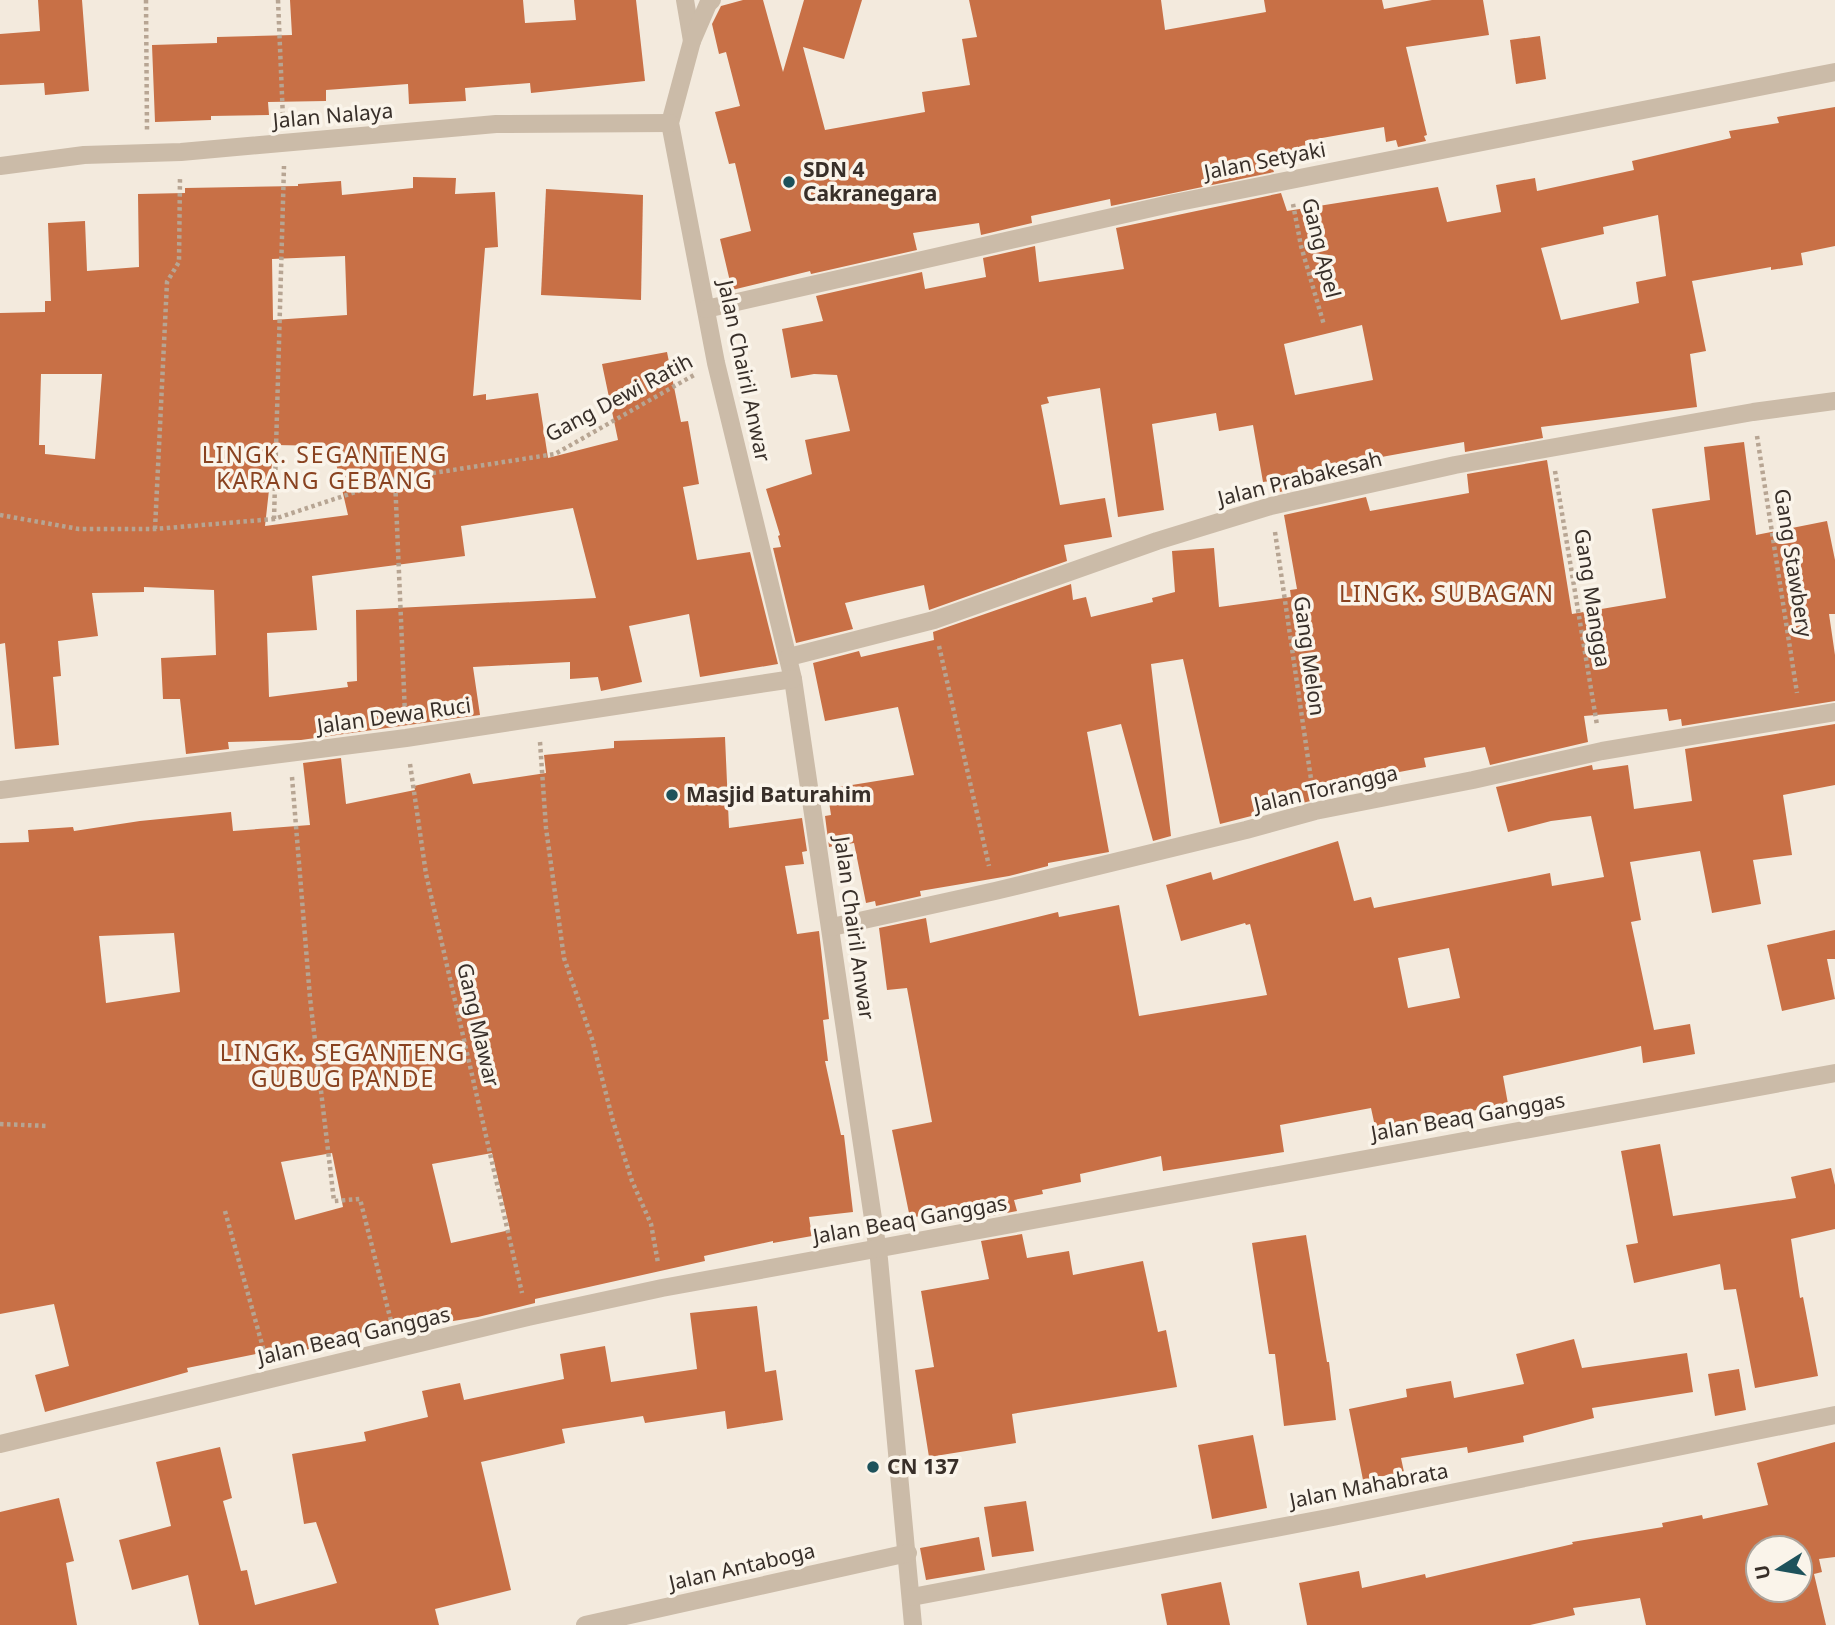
<svg xmlns="http://www.w3.org/2000/svg" width="1835" height="1625" viewBox="0 0 1835 1625" font-family="'Noto Sans',sans-serif">
	<rect width="100%" height="100%" fill="#f3eadd"/>
	<g fill="#c87046" fill-rule="evenodd">
		<polygon points="38,0 82,0 89,91 45,95 44,83 0,85 0,34 40,31"/>
		<polygon points="290,0 523,0 525,23 576,20 574,0 636,0 645,81 531,93 530,83 465,88 466,101 409,104 408,84 326,90 326,101 268,102 269,115 211,116 211,120 155,122 152,45 217,43 217,37 292,35"/>
		<polygon points="743,0 763,0 783,72 804,0 862,0 844,59 803,47 825,130 925,112 922,92 970,85 962,39 977,37 969,0 1161,0 1165,30 1266,12 1264,0 1382,0 1384,9 1432,0 1483,0 1489,35 1406,47 1427,135 1424,136 1426,141 1398,147 1396,140 1386,142 1384,127 1305,141 1306,157 1270,162 1274,172 1111,206 1110,199 1031,216 1032,223 981,235 979,223 913,233 917,250 811,274 810,271 732,290 720,239 751,231 735,163 729,164 715,112 740,106 726,52 719,54 712,24 721,6"/>
		<polygon points="1540,36 1546,79 1516,84 1510,40"/>
		<path d="M1835 107V246L1801 253 1803 265 1771 270V267L1692 281 1706 351 1690 354 1697 407 1541 427 1543 438 1465 452 1464 442 1354 462 1358 475 1280 492 1278 480 1263 482 1253 425 1219 431 1216 413 1152 424 1164 510 1118 517 1100 388 1047 397 1049 403 1041 405 1060 505 1105 498 1112 537 1064 545 1067 561 929 610 924 585 845 603 853 629 796 643 773 548 781 547 778 536 780 535 766 489 812 474 805 440 850 431 837 375 814 374 791 378 782 329 823 321 816 296 922 272 925 289 986 277 983 258 1035 246 1039 282 1124 269 1116 228 1281 193 1287 211 1438 187 1447 222 1501 212 1496 185 1535 178 1537 191 1634 170 1632 161 1731 138 1729 131 1779 123 1777 117ZM1658 215 1666 276 1636 282 1639 303 1561 320 1541 248 1604 234 1603 227ZM1362 325 1373 380 1295 395 1284 344Z"/>
		<path d="M413 177 456 178 455 194 495 192 498 247 485 248 473 396 486 394V400L538 393 548 458 618 440 602 364 667 352 681 422 688 421 699 484 683 487 697 560 750 552 778 664 700 677 689 614 629 626 642 682 601 691 598 677 570 679V662L473 667 480 715 301 740 228 742 229 749 186 754 180 699H163L161 658 216 655 214 590 144 587V592L92 593 98 636 58 641 61 676 53 677 59 745 15 749 5 643 0 644V313L45 312V301H51L48 223 85 221 87 271 139 267 138 194 185 193V188L298 186V184L341 181 342 195 413 188ZM345 256 347 315 273 320 272 259ZM41 374H102L95 459 45 454V445H39ZM274 445 332 446 348 515 265 526ZM573 508 596 598 356 610 357 681 347 682 348 687 269 697 267 633 317 630 312 576 465 556 461 526Z"/>
		<polygon points="546,189 643,195 641,300 541,295"/>
		<polygon points="1744,442 1756,535 1827,521 1835,560 1835,614 1829,614 1835,655 1835,701 1682,726 1681,719 1669,721 1667,709 1584,716 1588,742 1490,765 1485,747 1424,758 1426,767 1367,778 1368,782 1325,793 1326,797 1220,824 1183,659 1151,664 1171,836 1153,841 1121,724 1087,732 1109,852 1048,863 1048,866 1009,876 920,891 921,896 876,906 875,901 866,903 854,843 829,847 825,816 831,815 827,789 914,775 898,707 825,721 813,663 859,651 861,657 934,640 933,632 1071,584 1073,600 1086,597 1091,617 1153,602 1152,598 1175,592 1172,551 1214,548 1219,607 1291,597 1290,590 1297,589 1284,515 1366,497 1370,511 1469,493 1467,474 1547,460 1572,614 1666,598 1652,509 1710,500 1704,447"/>
		<path d="M1835 724V785L1783 795 1792 855 1753 860 1761 904 1712 913 1700 851 1630 862 1641 920 1631 922 1654 1030 1690 1024 1695 1054 1643 1063 1641 1046 1503 1076 1508 1104 1461 1113 1462 1120 1435 1124 1434 1118 1376 1131 1371 1108 1280 1125 1284 1152 1163 1171 1161 1156 1080 1174 1081 1182 1042 1190 1043 1194 1014 1200 1017 1211 976 1219 974 1207 962 1210 961 1208 910 1218 892 1130 932 1122 907 988 887 990 879 928 926 918 930 943 1058 912 1059 917 1119 905 1139 1016 1267 995 1250 924 1246 925 1245 923 1181 941 1166 885 1211 872 1213 880 1338 841 1354 901 1371 897 1374 908 1550 873 1552 886 1604 877 1591 816 1551 821 1508 832 1496 787 1592 765 1593 770 1628 765 1634 809 1692 801 1685 749ZM1449 948 1460 998 1408 1008 1398 958Z"/>
		<path d="M725 737 729 828 802 818 807 851 802 852 804 864 785 866 797 934 819 931 829 1019 823 1020 828 1061H825L841 1135H844L853 1212 809 1217 812 1236 773 1243V1241L704 1256 705 1261 535 1299V1303L478 1317 441 1323 440 1317 393 1327V1325L312 1344 313 1348 277 1358 275 1350 187 1368 188 1372 45 1412 35 1375 69 1366 54 1304 0 1314V843L29 842 28 830 73 827 74 831 140 821 231 812 233 831 310 825 303 763 341 758 346 804 415 790 414 786 470 773 473 784 546 773 544 755 614 748V741ZM174 933 180 992 106 1003 99 936ZM332 1153 343 1207 295 1220 281 1162ZM492 1153 510 1230 451 1243 432 1164Z"/>
		<polygon points="1835,930 1835,959 1827,959 1835,999 1782,1011 1767,945"/>
		<polygon points="1660,1144 1673,1216 1796,1198 1791,1177 1831,1168 1835,1185 1835,1229 1791,1239 1800,1298 1803,1297 1818,1376 1755,1388 1736,1289 1724,1290 1720,1264 1634,1283 1626,1245 1638,1243 1621,1151"/>
		<polygon points="1022,1234 1027,1258 1069,1251 1073,1275 1143,1261 1158,1332 1166,1330 1177,1387 1012,1414 1016,1443 929,1457 915,1370 934,1367 921,1291 989,1279 981,1241"/>
		<polygon points="1306,1235 1327,1362 1329,1362 1336,1420 1284,1426 1275,1354 1269,1354 1252,1243"/>
		<polygon points="757,1306 765,1372 776,1370 783,1420 727,1429 725,1411 645,1423 643,1416 562,1429 565,1443 481,1462 511,1590 435,1609 439,1625 199,1625 188,1575 132,1590 119,1540 171,1526 156,1462 220,1447 232,1498 223,1501 241,1571 247,1570 255,1605 337,1583 316,1522 304,1524 292,1454 366,1441 364,1432 428,1417 422,1391 460,1383 464,1400 564,1379 560,1354 605,1346 611,1382 697,1369 690,1313"/>
		<polygon points="1574,1339 1582,1368 1687,1353 1693,1392 1592,1408 1594,1418 1523,1436 1524,1442 1468,1453 1467,1447 1401,1458 1404,1472 1363,1480 1349,1409 1407,1397 1406,1389 1451,1381 1454,1398 1524,1384 1516,1354"/>
		<polygon points="1739,1369 1746,1410 1715,1416 1708,1374"/>
		<polygon points="1253,1435 1267,1508 1212,1519 1198,1445"/>
		<path d="M1835 1442V1557L1819 1559 1822 1572 1814 1574 1826 1625H1646L1640 1598 1573 1608 1575 1615 1530 1625H1307L1299 1583 1359 1571 1362 1588 1425 1574 1426 1578 1573 1544 1572 1542 1663 1527 1662 1523 1702 1515 1703 1519 1768 1505 1757 1463ZM1758 1548H1800V1590H1758Z"/>
		<polygon points="59,1498 74,1561 66,1563 77,1625 0,1625 0,1512"/>
		<polygon points="1026,1501 1034,1551 992,1557 984,1507"/>
		<polygon points="979,1537 985,1570 926,1580 920,1548"/>
		<polygon points="1221,1582 1230,1625 1167,1625 1161,1594"/>
	</g>
	<g fill="none" stroke-linecap="round" stroke-linejoin="round">
		<g stroke="#b7a593" stroke-width="4.5" stroke-dasharray="3.5 3.5" stroke-linecap="butt">
			<polyline points="146,0 147,130"/>
			<polyline points="278,0 283,119"/>
			<polyline points="1293,204 1301,246 1324,325"/>
			<polyline points="1757,436 1797,693"/>
			<polyline points="1555,471 1597,725"/>
			<polyline points="395,479 405,714"/>
			<polyline points="0,515 79,529 155,529 274,519 395,479 555,454 694,375"/>
			<polyline points="274,519 284,166"/>
			<polyline points="155,529 167,282 179,262 180,177"/>
			<polyline points="1275,532 1312,786"/>
			<polyline points="939,646 989,866"/>
			<polyline points="540,742 546,828 564,958 592,1039 613,1121 632,1181 651,1224 658,1263"/>
			<polyline points="410,764 426,874 522,1293"/>
			<polyline points="292,777 310,998 334,1201 360,1199 392,1325"/>
			<polyline points="0,1124 48,1126"/>
			<polyline points="225,1211 265,1355"/>
		</g>
		<g stroke="#cbbba8" stroke-width="18">
			<polyline points="685,0 692,41"/>
			<polyline points="712,0 708,4 692,41 670,123 716,363 793,679 879,1259 913,1625"/>
			<polyline points="0,166 84,155 181,152 496,124 670,123"/>
			<polyline points="706,309 1174,203 1835,72"/>
			<polyline points="789,657 934,620 1157,541 1271,506 1455,465 1753,412 1835,401"/>
			<polyline points="0,790 406,738 793,679"/>
			<polyline points="832,927 995,891 1246,830 1315,811 1473,780 1602,751 1835,712"/>
			<polyline points="0,1444 528,1317 662,1288 1835,1073"/>
			<polyline points="912,1597 1333,1517 1835,1415"/>
			<polyline points="585,1625 908,1553"/>
		</g>
	</g>
	<g fill="#1d525b" stroke="#faf4ea" stroke-width="2.5">
		<circle cx="789" cy="182" r="7"/>
		<circle cx="672" cy="795" r="7"/>
		<circle cx="873" cy="1467" r="7"/>
	</g>
	<g text-anchor="middle" stroke-width="7" stroke-linejoin="round" paint-order="stroke">
		<g font-size="21" fill="#382f29" stroke="#faf4ea">
			<text transform="translate(333 116) rotate(-5)" y="7">Jalan Nalaya</text>
			<text transform="translate(1265 161) rotate(-11)" y="7">Jalan Setyaki</text>
			<text transform="translate(1321 248) rotate(76)" y="7">Gang Apel</text>
			<text transform="translate(744 371) rotate(78)" y="7">Jalan Chairil Anwar</text>
			<text transform="translate(619 398) rotate(-28)" y="7">Gang Dewi Ratih</text>
			<text transform="translate(1300 479) rotate(-14)" y="7">Jalan Prabakesah</text>
			<text transform="translate(1793 563) rotate(81)" y="7">Gang Stawbery</text>
			<text transform="translate(1592 598) rotate(81)" y="7">Gang Mangga</text>
			<text transform="translate(1309 656) rotate(82)" y="7">Gang Melon</text>
			<text transform="translate(394 716) rotate(-8)" y="7">Jalan Dewa Ruci</text>
			<text transform="translate(1326 789) rotate(-13)" y="7">Jalan Torangga</text>
			<text transform="translate(854 928) rotate(82)" y="7">Jalan Chairil Anwar</text>
			<text transform="translate(478 1025) rotate(77)" y="7">Gang Mawar</text>
			<text transform="translate(1468 1117) rotate(-10)" y="7">Jalan Beaq Ganggas</text>
			<text transform="translate(910 1220) rotate(-10)" y="7">Jalan Beaq Ganggas</text>
			<text transform="translate(354 1336) rotate(-13)" y="7">Jalan Beaq Ganggas</text>
			<text transform="translate(1369 1486) rotate(-11)" y="7">Jalan Mahabrata</text>
			<text transform="translate(742 1567) rotate(-13)" y="7">Jalan Antaboga</text>
		</g>
		<g font-size="21" font-weight="bold" fill="#382f29" stroke="#faf4ea" text-anchor="start">
			<text x="803" y="177">SDN 4<tspan x="803" dy="24">Cakranegara</tspan></text>
			<text x="686" y="802">Masjid Baturahim</text>
			<text x="887" y="1474">CN 137</text>
		</g>
		<g font-size="23" letter-spacing="2" fill="#894220" stroke="#faf4ea">
			<text x="325" y="463">LINGK. SEGANTENG<tspan x="325" dy="26">KARANG GEBANG</tspan></text>
			<text x="1447" y="602">LINGK. SUBAGAN</text>
			<text x="343" y="1061">LINGK. SEGANTENG<tspan x="343" dy="26">GUBUG PANDE</tspan></text>
		</g>
	</g>
	<g transform="translate(1779 1569) rotate(259)"><circle r="33" fill="#faf4ea" stroke="#aca59d" stroke-width="2"/>
	<path d="M0-5L12 26L0 18L-12 26Z" fill="#1d525b"/>
	<text y="-10" font-size="19" font-weight="bold" text-anchor="middle" fill="#382f29">U</text>
	</g>
</svg>
